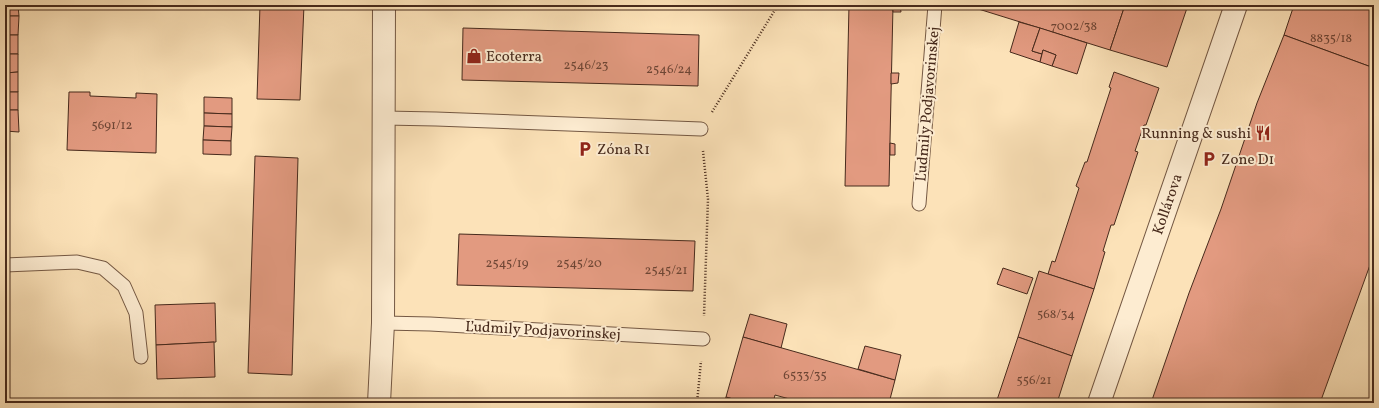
<svg xmlns="http://www.w3.org/2000/svg" width="1379" height="408" viewBox="0 0 1379 408" font-family="Vollkorn,serif">
	<rect width="100%" height="100%" fill="#fce2b8"/>
	<filter id="stains"><feTurbulence type="fractalNoise" baseFrequency=".005" numOctaves="4"/><feColorMatrix values="0 0 0 0 .2 0 0 0 0 .09 0 0 0 0 .02 0 0 0 .5 -.17"/></filter>
	<radialGradient id="worn" r=".72"><stop offset=".6" stop-color="#630" stop-opacity="0"/><stop offset="1" stop-color="#630" stop-opacity=".3"/></radialGradient>
	<g fill="#e29a80" stroke="#472a1c">
		<polygon points="5,5 18,5 19,16 5,16"/>
		<polygon points="260,5 304,5 300,100 257,99"/>
		<polygon points="849,5 893,5 889,186 845,186"/>
		<polygon points="893,5 900,5 901,12 893,12"/>
		<polygon points="973,5 1125,5 1110,50 972,7"/>
		<polygon points="1125,5 1188,5 1167,67 1110,50"/>
		<polygon points="1294,5 1374,5 1374,68 1284,35"/>
		<polygon points="5,16 19,16 18,35 5,35"/>
		<polygon points="1019,22 1040,28 1032,51 1042,54 1040,62 1010,52"/>
		<polygon points="463,28 699,35 698,86 462,80"/>
		<polygon points="1040,28 1087,43 1077,74 1052,66 1056,55 1043,50 1042,54 1032,51"/>
		<rect x="5" y="35" width="13" height="19"/>
		<polygon points="1284,35 1374,68 1374,254 1320,403 1151,403 1189,293 1221,209 1257,103"/>
		<polygon points="1043,50 1056,55 1052,66 1040,62"/>
		<polygon points="5,54 18,54 18,72 5,73"/>
		<polygon points="18,72 18,92 5,92 5,73"/>
		<polygon points="1114,72 1159,88 1146,125 1144,125 1135,151 1138,152 1114,225 1111,225 1103,251 1105,252 1094,289 1048,274 1052,261 1055,262 1079,188 1076,186 1085,162 1087,162 1111,88 1109,87"/>
		<polygon points="891,73 899,73 898,83 891,84"/>
		<rect x="5" y="92" width="13" height="18"/>
		<polygon points="69,92 90,92 90,96 136,98 136,93 157,94 156,153 67,150"/>
		<polygon points="204,97 232,98 232,114 204,113"/>
		<polygon points="5,110 18,110 19,132 5,131"/>
		<polygon points="204,113 232,114 232,127 204,126"/>
		<polygon points="204,126 232,127 231,141 203,140"/>
		<polygon points="203,140 231,141 231,155 203,154"/>
		<polygon points="890,143 895,144 895,155 890,155"/>
		<polygon points="255,156 298,158 292,375 248,373"/>
		<polygon points="459,234 695,241 693,291 457,285"/>
		<polygon points="1003,268 1033,278 1027,294 997,284"/>
		<polygon points="1039,271 1094,289 1072,356 1018,337"/>
		<polygon points="215,303 216,342 156,345 155,305"/>
		<polygon points="750,314 787,324 781,348 743,337"/>
		<polygon points="743,337 895,380 889,403 804,403 775,395 773,403 748,403 726,397"/>
		<polygon points="1018,337 1072,356 1057,403 996,403"/>
		<polygon points="214,342 215,377 157,379 156,345"/>
		<polygon points="865,346 901,355 895,380 858,369"/>
		<polygon points="726,397 742,402 742,403 724,403"/>
	</g>
	<g fill="none" stroke-linecap="round" stroke-linejoin="round">
		<defs>
			<g id="lane">
				<polyline points="384,118 436,119 701,129"/>
				<polyline points="919,204 935,5"/>
				<polyline points="5,265 77,262 103,268 124,286 136,313 141,357"/>
				<polyline points="383,323 430,324 703,339"/>
			</g>
			<g id="street">
				<polyline points="379,403 383,323 384,5"/>
				<polyline points="1099,403 1236,5"/>
			</g>
		</defs>
		<use href="#lane" stroke="#745843" stroke-width="15"/>
		<use href="#street" stroke="#745843" stroke-width="24"/>
		<g stroke="#472a1c" stroke-width="2.5" stroke-dasharray="1 2" stroke-linecap="butt">
			<polyline points="712,112 778,5"/>
			<polyline points="703,151 708,199 704,316"/>
			<polyline points="697,403 701,361"/>
		</g>
		<use href="#lane" stroke="#fdecd1" stroke-width="13"/>
		<use href="#street" stroke="#fdecd1" stroke-width="22"/>
	</g>
	<defs>
		<symbol id="shop-bare" viewBox="-9 -9 18 18"><path d="M-5-2.5h2.3a2.7 3.5 0 0 1 5.4 0H5L5.5 6h-11ZM-1.5-2.5h3a1.5 2.3 0 0 0-3 0Z" fill="#8f2418" stroke="#fdecd1" stroke-width="2.5" paint-order="stroke"/></symbol>
		<symbol id="restaurant-bare" viewBox="-9 -9 18 18"><path d="M-5-6h1v4h1v-4h1v4h1v-4h1v5L-1.5 .5V6h-2V.5L-5-1ZM5-6V6H3V1.5H1.5Q1.5-4 5-6Z" fill="#8f2418" stroke="#fdecd1" stroke-width="2.5" paint-order="stroke"/></symbol>
		<symbol id="parking-bare" viewBox="-9 -9 18 18"><path d="M-3.5-5.5H1a3.5 3.5 0 0 1 0 7H-1V5.5H-3.5ZM-1-3.4V-.6H.8a1.4 1.4 0 0 0 0-2.8Z" fill="#8f2418" stroke="#fdecd1" stroke-width="2.5" paint-order="stroke"/></symbol>
	</defs>
	<g fill-rule="evenodd">
		<use href="#shop-bare" x="463" y="45" width="22" height="22"/>
		<use href="#restaurant-bare" x="1252" y="122" width="22" height="22"/>
		<use href="#parking-bare" x="574" y="138" width="22" height="22"/>
		<use href="#parking-bare" x="1198" y="148" width="22" height="22"/>
	</g>
	<g text-anchor="middle" stroke-width="4" stroke-linejoin="round" paint-order="stroke">
		<g font-size="13" fill="#6e4635">
			<text x="1074" y="30">7002/38</text>
			<text x="1331" y="42">8835/18</text>
			<text x="586" y="69">2546/23</text>
			<text x="669" y="73">2546/24</text>
			<text x="112" y="129">5691/12</text>
			<text x="507" y="267">2545/19</text>
			<text x="579" y="267">2545/20</text>
			<text x="666" y="274">2545/21</text>
			<text x="1056" y="318">568/34</text>
			<text x="805" y="379">6533/35</text>
			<text x="1034" y="384">556/21</text>
		</g>
		<g font-size="15" fill="#472a1c" stroke="#fdecd1" text-anchor="start">
			<text x="486" y="61">Ecoterra</text>
			<text x="1251" y="138" text-anchor="end">Running &amp; sushi</text>
			<text x="597" y="154">Zóna R1</text>
			<text x="1221" y="164">Zone D1</text>
		</g>
		<g font-size="15" fill="#472a1c" stroke="#fdecd1">
			<text transform="translate(927 104) rotate(-85)" y="5">Ľudmily Podjavorinskej</text>
			<text transform="translate(1167 204) rotate(-71)" y="5">Kollárova</text>
			<text transform="translate(543 330) rotate(3)" y="5">Ľudmily Podjavorinskej</text>
		</g>
	</g>
	<rect width="1379" height="408" fill="none" stroke="#fce2b8" stroke-width="20"/>
	<rect x="6" y="6" width="1367" height="396" fill="none" stroke="#472a1c" stroke-width="2"/>
	<rect x="10" y="10" width="1359" height="388" fill="none" stroke="#472a1c"/>
	<rect width="100%" height="100%" filter="url(#stains)"/>
	<rect width="100%" height="100%" fill="url(#worn)"/>
</svg>
